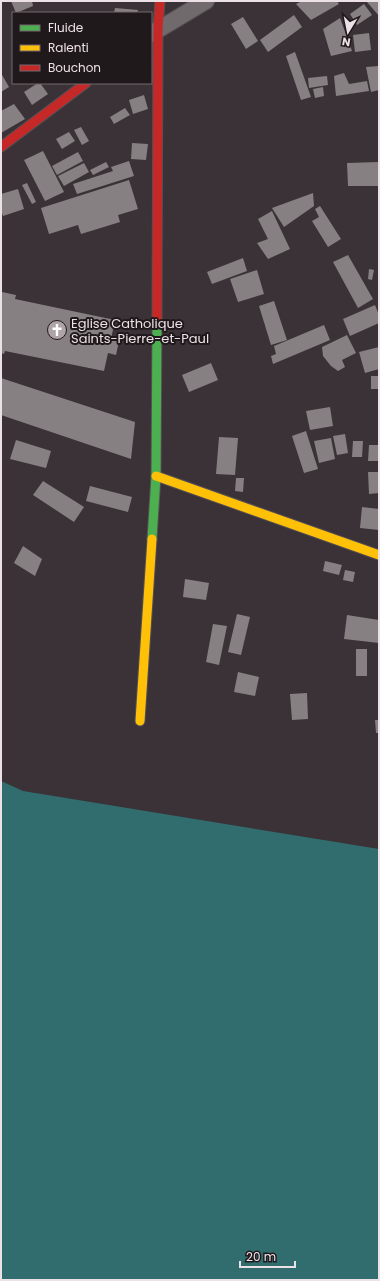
<svg xmlns="http://www.w3.org/2000/svg" width="380" height="1281" viewBox="0 0 380 1281" font-family="Poppins,sans-serif">
	<rect width="100%" height="100%" fill="#3a3236"/>
	<polygon fill="#316d6f" points="1,781 23,791 379,849 379,1280 1,1280"/>
	<g fill="#878083">
		<polygon points="11,1 32,1 33,6 16,13"/>
		<polygon points="302,1 337,1 339,4 311,20 296,4"/>
		<polygon points="368,1 379,1 379,16 367,2"/>
		<polygon points="364,4 372,15 357,25 350,14"/>
		<polygon points="115,8 138,10 137,13 114,13"/>
		<polygon points="294,15 302,27 268,52 260,40"/>
		<polygon points="243,17 258,41 246,49 231,24"/>
		<polygon points="340,18 352,51 331,56 323,29"/>
		<polygon points="369,33 371,50 355,52 353,35"/>
		<polygon points="295,52 311,97 301,100 286,56"/>
		<polygon points="379,66 379,90 371,92 366,67"/>
		<polygon points="1,73 9,87 1,92"/>
		<polygon points="344,73 349,84 367,81 369,91 336,96 334,76"/>
		<polygon points="327,76 328,85 309,88 308,78"/>
		<polygon points="38,83 40,83 48,94 32,105 24,92"/>
		<polygon points="323,87 324,96 315,98 313,89"/>
		<polygon points="144,95 148,109 133,114 129,100"/>
		<polygon points="14,104 25,119 1,133 1,111"/>
		<polygon points="125,108 130,115 114,124 110,117"/>
		<polygon points="81,127 89,141 82,145 74,130"/>
		<polygon points="69,132 75,141 62,149 56,139"/>
		<polygon points="132,143 148,144 146,160 131,159"/>
		<polygon points="43,151 64,192 45,201 24,160"/>
		<polygon points="78,152 83,161 57,175 52,166"/>
		<polygon points="129,161 134,176 77,194 73,184 113,171 111,167"/>
		<polygon points="106,162 109,167 93,175 90,170"/>
		<polygon points="379,162 379,186 348,186 347,163"/>
		<polygon points="84,163 89,172 64,186 58,176"/>
		<polygon points="129,180 138,209 118,215 120,222 81,234 78,225 49,234 41,208"/>
		<polygon points="27,183 36,202 32,204 22,185"/>
		<polygon points="18,189 24,209 3,216 1,211 1,194"/>
		<polygon points="313,193 314,206 284,227 272,208"/>
		<polygon points="320,206 341,239 328,247 312,221 319,217 315,209"/>
		<polygon points="272,211 290,249 268,259 257,243 268,239 258,219"/>
		<polygon points="348,255 373,299 358,308 333,262"/>
		<polygon points="243,258 247,271 212,284 207,272"/>
		<polygon points="369,269 374,270 372,280 368,279"/>
		<polygon points="257,270 264,294 238,302 230,279"/>
		<polygon points="2,292 16,295 15,299 115,320 111,339 119,341 116,355 108,353 104,371 5,351 4,354 1,353"/>
		<polygon points="274,301 287,340 271,345 259,306"/>
		<polygon points="375,305 379,315 379,323 350,336 343,319"/>
		<polygon points="324,325 330,340 273,364 271,356 276,354 274,346"/>
		<polygon points="347,335 356,353 342,360 345,367 338,371 331,366 323,356 322,347"/>
		<polygon points="379,347 379,369 365,373 359,352"/>
		<polygon points="211,363 218,380 189,392 182,375"/>
		<rect x="371" y="376" width="8" height="13"/>
		<polygon points="1,378 135,422 131,459 1,415"/>
		<polygon points="330,407 333,426 310,430 306,411"/>
		<polygon points="306,431 318,469 304,473 292,436"/>
		<polygon points="345,434 348,453 337,455 333,436"/>
		<polygon points="219,437 238,438 235,475 216,474"/>
		<polygon points="331,438 335,459 319,463 314,441"/>
		<polygon points="16,440 51,451 46,468 10,459"/>
		<polygon points="353,441 363,441 362,457 352,457"/>
		<polygon points="369,445 379,445 379,461 368,461"/>
		<polygon points="368,472 379,472 379,493 369,494"/>
		<polygon points="236,478 244,478 243,492 235,491"/>
		<polygon points="43,481 84,507 74,522 33,495"/>
		<polygon points="90,486 132,497 128,512 86,501"/>
		<polygon points="362,507 379,509 379,530 360,528"/>
		<polygon points="23,546 42,559 35,576 14,563"/>
		<polygon points="325,561 342,565 339,575 323,571"/>
		<polygon points="345,570 355,572 353,582 343,580"/>
		<polygon points="185,579 209,583 206,600 183,597"/>
		<polygon points="237,614 250,617 241,655 228,652"/>
		<polygon points="347,615 379,620 379,643 344,639"/>
		<polygon points="213,624 227,626 219,665 206,662"/>
		<rect x="356" y="649" width="11" height="27"/>
		<polygon points="238,672 259,677 255,696 234,692"/>
		<polygon points="307,693 308,719 292,720 290,694"/>
		<polygon points="375,720 379,720 379,733 376,733"/>
	</g>
	<g fill="none" stroke-linecap="round" stroke-linejoin="round">
		<defs>
			<polyline id="street" points="151,34 206,1"/>
			<polyline id="fast" points="152,539 156,476 157,320"/>
			<g id="slow">
				<polyline points="156,476 379,555"/>
				<polyline points="140,721 152,539"/>
			</g>
			<g id="jam">
				<polyline points="1,147 86,83"/>
				<polyline points="157,320 158,28 160,1"/>
			</g>
		</defs>
		<use href="#street" stroke="#564f53" stroke-width="18"/>
		<use href="#fast" stroke="#564f53" stroke-width="11"/>
		<use href="#slow" stroke="#564f53" stroke-width="11"/>
		<use href="#jam" stroke="#564f53" stroke-width="11"/>
		<use href="#street" stroke="#706a6d" stroke-width="16"/>
		<use href="#fast" stroke="#4caf50" stroke-width="9"/>
		<use href="#slow" stroke="#ffc107" stroke-width="9"/>
		<use href="#jam" stroke="#c62828" stroke-width="9"/>
	</g>
	<defs>
		<symbol id="church-disc" viewBox="-11 -11 22 22"><circle r="9.5" fill="#aea4a8" stroke="#20191c"/><path d="M-1.2-6h2.4v3.5h3.3v2.4h-3.3V6h-2.4V-.1h-3.3v-2.4h3.3Z" fill="#fff"/></symbol>
	</defs>
	<g fill-rule="evenodd">
		<use href="#church-disc" x="46" y="319" width="22" height="22"/>
	</g>
	<g text-anchor="middle" stroke-width="4" stroke-linejoin="round" paint-order="stroke">
		<g font-size="13" fill="#ece1e6" stroke="#20191c" text-anchor="start">
			<text x="71" y="328">Eglise Catholique<tspan x="71" dy="15">Saints-Pierre-et-Paul</tspan></text>
		</g>
	</g>
	<rect width="380" height="1281" fill="none" stroke="#ece1e6" stroke-width="4"/>
	<rect x="12" y="12" width="140" height="72" fill="#20191c" stroke="#72696d"/>
	<rect x="20" y="25" width="20" height="6" fill="#4caf50" stroke="#72696d"/>
	<text x="48" y="32" font-size="12" fill="#ece1e6">Fluide</text>
	<rect x="20" y="45" width="20" height="6" fill="#ffc107" stroke="#72696d"/>
	<text x="48" y="52" font-size="12" fill="#ece1e6">Ralenti</text>
	<rect x="20" y="65" width="20" height="6" fill="#c62828" stroke="#72696d"/>
	<text x="48" y="72" font-size="12" fill="#ece1e6">Bouchon</text>
	<g transform="translate(348 32) rotate(190)" stroke="#20191c" stroke-width="3" paint-order="stroke">
	<path d="M0-3L7 15L0 10L-7 15Z" fill="#ece1e6"/>
	<text y="-6" font-size="11" font-weight="bold" text-anchor="middle" fill="#ece1e6">N</text>
	</g>
	<path d="M240 1261v6h55v-6" fill="none" stroke="#ece1e6" stroke-width="2"/>
	<text x="246" y="1261" font-size="12" fill="#ece1e6" stroke="#20191c" stroke-width="3" paint-order="stroke">20 m</text>
</svg>
